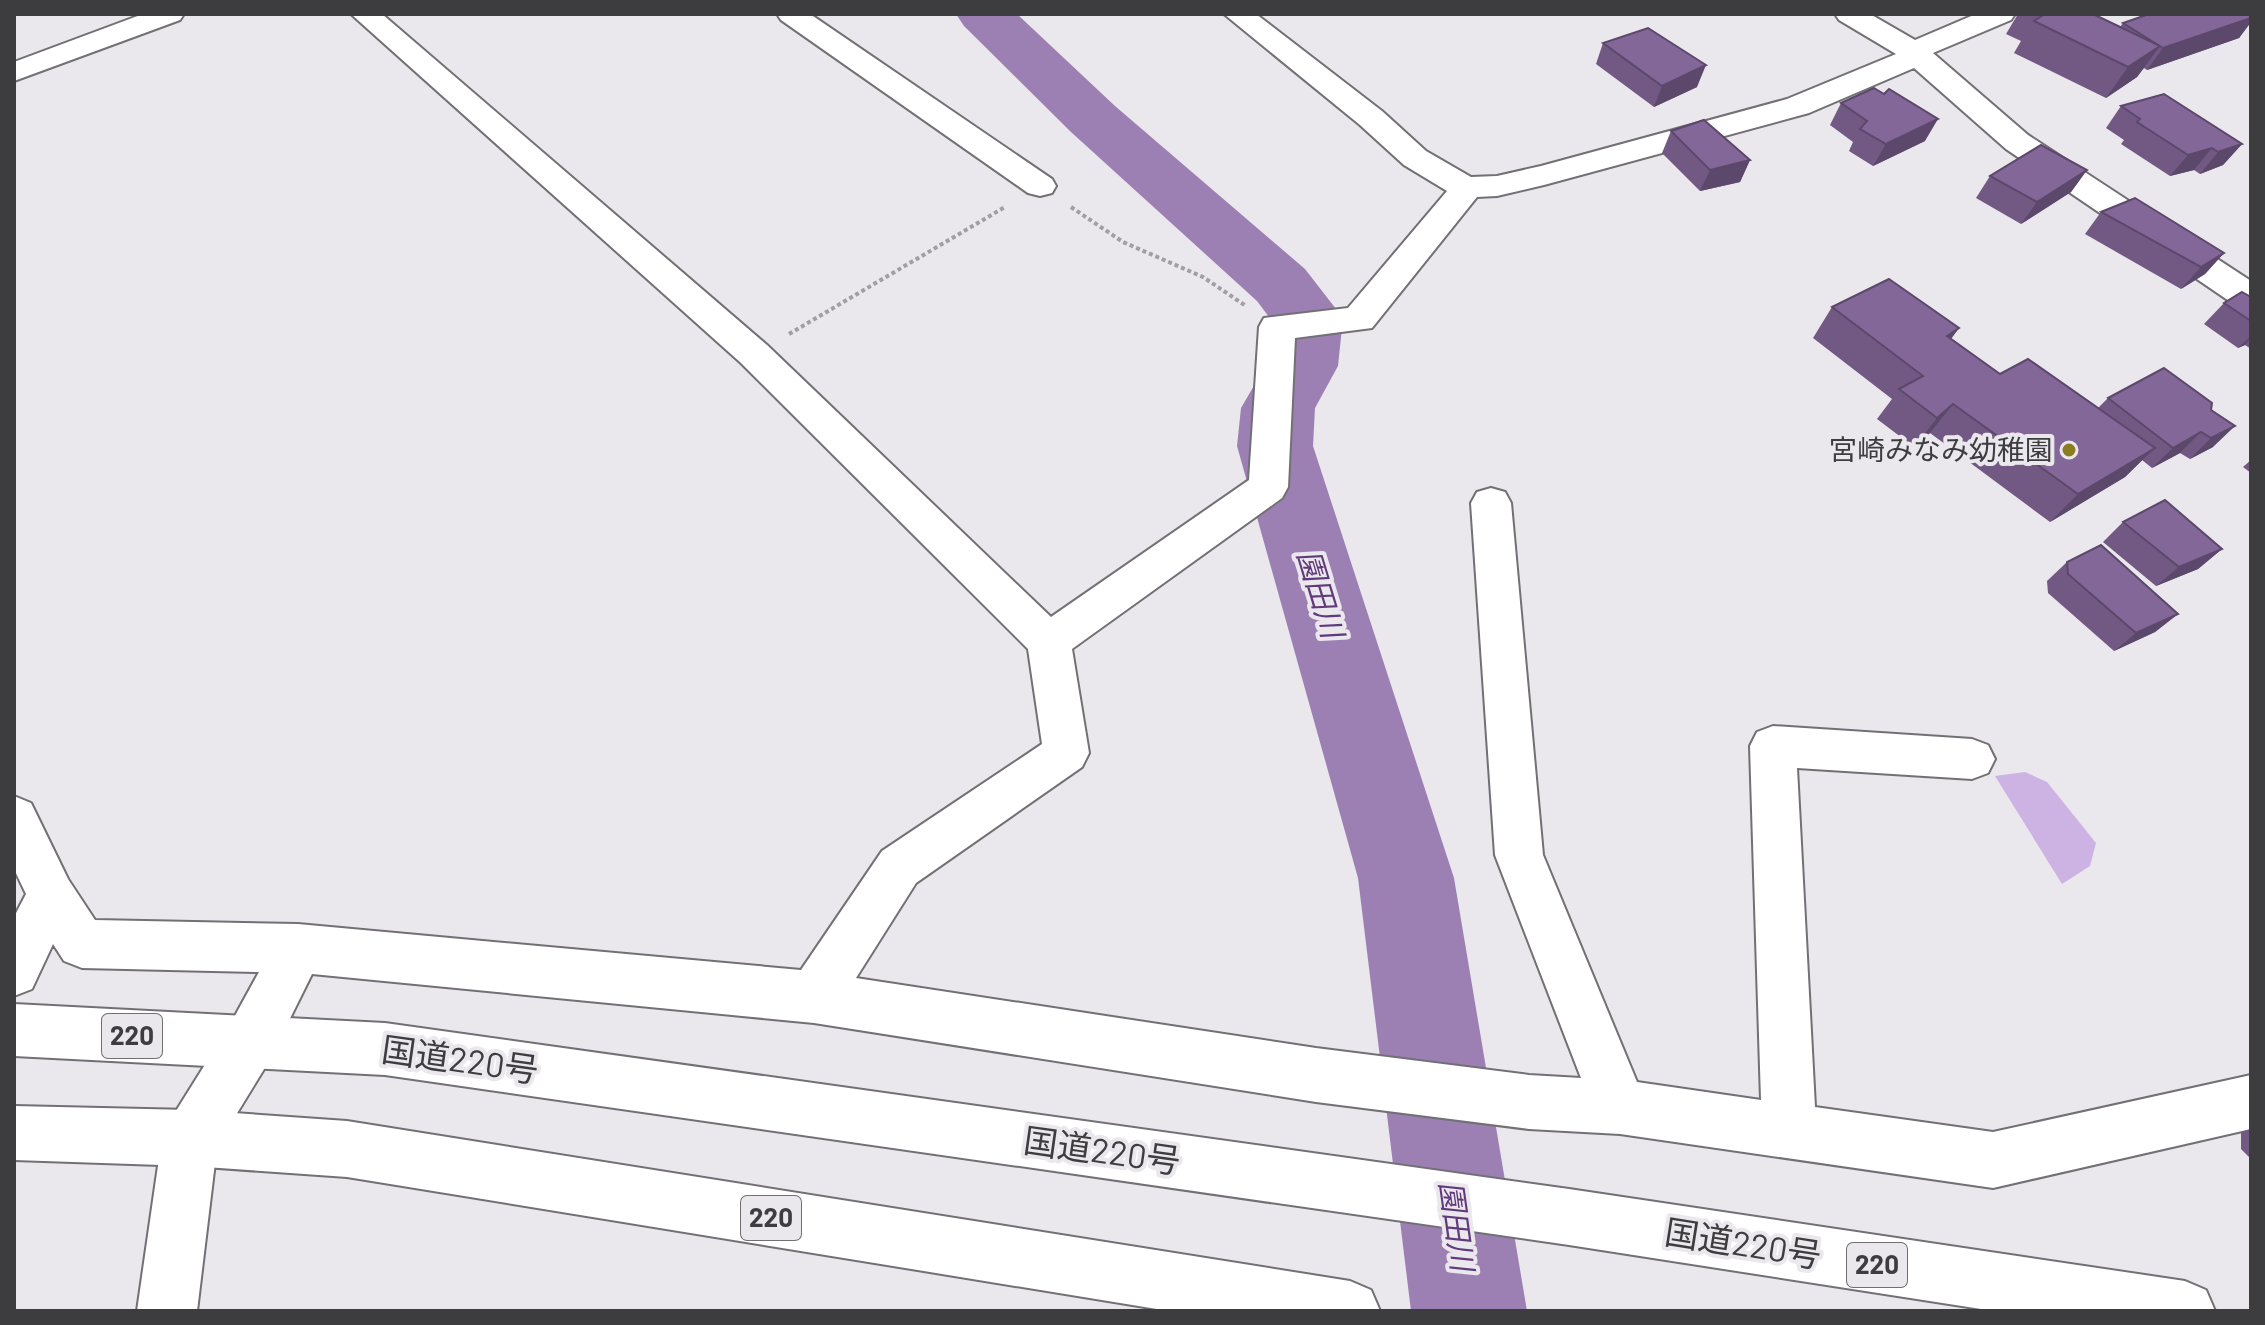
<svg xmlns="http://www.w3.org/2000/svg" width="2265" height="1325" viewBox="0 0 2265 1325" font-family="Barlow,'Noto Sans JP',sans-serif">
	<rect width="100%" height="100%" fill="#eae7ed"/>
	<polygon fill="#cdb3e3" points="2025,772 2047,782 2096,843 2090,866 2062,884 1995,776"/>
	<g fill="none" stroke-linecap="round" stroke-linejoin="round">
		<polygon fill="#9d80b3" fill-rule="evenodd" points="956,14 1017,14 1115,106 1305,269 1343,318 1338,366 1315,408 1313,446 1454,878 1527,1311 1411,1311 1358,878 1237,446 1241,408 1266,365 1272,321 1257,301 1071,132 964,26"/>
		<defs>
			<g id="minor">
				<polygon points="143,14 184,14 180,20 14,81 14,62"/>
				<polygon points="351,14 382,14 767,345 1051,617 1249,480 1259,327 1264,318 1348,308 1447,191 1404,165 1360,125 1224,14 1256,14 1382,111 1426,151 1471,177 1497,176 1541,166 1787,99 1896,54 1839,20 1835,14 1870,14 1915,40 1976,14 2015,14 2011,20 1933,53 2028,135 2251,281 2251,310 2238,307 2006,149 1914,68 1809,113 1544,185 1497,196 1477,197 1372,328 1295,338 1288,487 1282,498 1072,649 1089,753 1082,767 916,883 856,978 1316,1048 1529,1075 1581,1078 1495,855 1471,503 1477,492 1491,488 1505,492 1511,503 1543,855 1637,1082 1761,1100 1750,746 1757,732 1773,726 1972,739 1988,745 1995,759 1988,773 1972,779 1797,768 1815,1107 1993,1132 2251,1075 2251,1129 1993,1188 1620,1134 1529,1129 1316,1102 814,1023 312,974 269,1061 217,1146 197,1311 137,1311 162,1138 171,1119 231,1023 259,972 82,968 64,961 53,944 32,989 14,996 14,917 26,894 14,869 14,796 31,803 68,879 95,920 298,924 801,970 882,851 1042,744 1028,649 741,363"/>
				<polygon points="777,14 810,14 1052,179 1056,186 1052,193 1040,196 1028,193 781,20"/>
			</g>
			<g id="trunk">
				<polygon points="14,1004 385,1023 1569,1189 2185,1281 2206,1290 2215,1311 1994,1311 1569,1245 385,1075 14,1056"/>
				<polygon points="14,1106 190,1110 347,1121 1350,1281 1371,1290 1380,1311 1169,1311 347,1177 190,1166 14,1160"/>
			</g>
		</defs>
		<use href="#minor" stroke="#726f75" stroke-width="4"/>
		<use href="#trunk" stroke="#726f75" stroke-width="4"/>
		<g stroke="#a19fa3" stroke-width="4" stroke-dasharray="4 3" stroke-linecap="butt">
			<polyline points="1071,207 1123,242 1203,277 1246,306"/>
			<polyline points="789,334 1005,207"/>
		</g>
		<use href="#minor" fill="#fff" fill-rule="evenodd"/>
		<use href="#trunk" fill="#fff" fill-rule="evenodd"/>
	</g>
	<g fill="#715984">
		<polygon points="2018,14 2097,14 2096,16 2120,27 2123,23 2251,14 2251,22 2239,38 2147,70 2144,68 2137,77 2106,98 2014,53 2021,41 2006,34"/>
		<polygon points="1603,43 1697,87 1654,107 1596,64"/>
		<polygon points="1841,103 1925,141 1873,166 1849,151 1853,142 1830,125"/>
		<polygon points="2121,106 2242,144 2223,165 2200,174 2194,170 2170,176 2121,144 2124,140 2106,128"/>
		<polygon points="1671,131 1750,160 1740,182 1700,191 1662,153"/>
		<polygon points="2087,170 2071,192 2021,224 1976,198 1990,176"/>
		<polygon points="2101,212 2224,253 2205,274 2181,289 2085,234"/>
		<polygon points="2251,297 2251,349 2245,345 2238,348 2204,324 2224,303"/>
		<polygon points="1832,307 1959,328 1951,339 2000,374 2098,408 2108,398 2211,410 2213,447 2190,459 2180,453 2152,468 2142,460 2125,477 2050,522 1930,433 1914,447 1877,419 1892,399 1813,338"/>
		<polygon points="2251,460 2251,473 2243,467"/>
		<polygon points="2123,522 2222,549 2198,569 2156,586 2103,542"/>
		<polygon points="2067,562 2178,614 2155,632 2114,651 2048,593 2047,581"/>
		<polygon points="2251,1129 2251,1159 2241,1149 2241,1132"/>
	</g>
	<g fill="#5c486b">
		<polygon points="2251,18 2251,22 2239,38 2147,70 2163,48"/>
		<polygon points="2160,46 2137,77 2106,98 2128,67"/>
		<polygon points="1706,65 1697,87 1654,107 1662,86"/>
		<polygon points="1938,119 1925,141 1873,166 1886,144"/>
		<polygon points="2242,144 2223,165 2200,174 2218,152"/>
		<polygon points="2212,148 2194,170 2170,176 2188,155"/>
		<polygon points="1750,160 1740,182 1700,191 1710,170"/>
		<polygon points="2087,170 2071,192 2021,224 2037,202"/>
		<polygon points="2224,253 2205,274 2181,289 2201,267"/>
		<polygon points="1959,328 1936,358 1947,336"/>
		<polygon points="2251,336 2251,338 2245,345 2238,348"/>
		<polygon points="1953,404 1930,433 1914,447 1937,418"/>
		<polygon points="2235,426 2213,447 2190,459 2211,438"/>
		<polygon points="2201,432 2180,453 2152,468 2173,448"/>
		<polygon points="2155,448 2125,477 2050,522 2078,494"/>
		<polygon points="2222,549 2198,569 2156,586 2179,567"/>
		<polygon points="2178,614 2155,632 2114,651 2136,633"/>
	</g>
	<g fill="#836799" stroke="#5c486b" stroke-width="2">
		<polygon points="2045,14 2093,14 2160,46 2128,67 2034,21"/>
		<polygon points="2149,14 2251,14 2251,18 2163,48 2123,23"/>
		<polygon points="1648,28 1706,65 1662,86 1603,43"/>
		<polygon points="1874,88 1884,94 1889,89 1938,119 1886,144 1860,129 1867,121 1841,103"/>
		<polygon points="2164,94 2242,144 2218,152 2212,148 2188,155 2137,122 2140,119 2121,106"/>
		<polygon points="1704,120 1750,160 1710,170 1671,131"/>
		<polygon points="2041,145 2087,170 2037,202 1990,176"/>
		<polygon points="2135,198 2224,253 2201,267 2101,212"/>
		<polygon points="1889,279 1959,328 1947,336 2000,374 2028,359 2155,448 2078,494 1953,404 1937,418 1899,389 1923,376 1832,307"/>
		<polygon points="2242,292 2251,297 2251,321 2224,303"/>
		<polygon points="2164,368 2212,403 2211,410 2235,426 2211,438 2201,432 2173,448 2108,398"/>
		<polygon points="2165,500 2222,549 2179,567 2123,522"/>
		<polygon points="2101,545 2178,614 2136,633 2068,574 2067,562"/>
	</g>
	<circle fill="#8a7c21" stroke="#eae7ed" stroke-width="3" cx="2069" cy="450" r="8"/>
	<g text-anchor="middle" stroke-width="8" stroke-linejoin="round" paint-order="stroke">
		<g fill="#eae7ed" stroke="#716f72" stroke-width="2">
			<rect x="102" y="1014" width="60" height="44" rx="6"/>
			<rect x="741" y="1196" width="60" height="44" rx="6"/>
			<rect x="1847" y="1243" width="60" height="44" rx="6"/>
		</g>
		<g font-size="26" font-weight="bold" fill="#3d3c3e">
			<text x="132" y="1045">220</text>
			<text x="771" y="1227">220</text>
			<text x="1877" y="1274">220</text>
		</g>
		<g font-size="28" fill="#3d3c3e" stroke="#eae7ed" text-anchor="end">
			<text x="2053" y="460">宮崎みなみ幼稚園</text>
		</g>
		<g font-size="30" font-style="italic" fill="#613a7c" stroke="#eae7ed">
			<text transform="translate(1320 594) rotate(73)" y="10">園田川</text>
			<text transform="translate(1456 1226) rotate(82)" y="10">園田川</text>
		</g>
		<g font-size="34" fill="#3d3c3e" stroke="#eae7ed">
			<text transform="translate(460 1060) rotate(8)" y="12">国道220号</text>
			<text transform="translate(1102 1151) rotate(8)" y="12">国道220号</text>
			<text transform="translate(1743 1244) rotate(9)" y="12">国道220号</text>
		</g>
	</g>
	<rect width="2265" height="1325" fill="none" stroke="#3d3c3e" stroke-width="32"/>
</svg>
